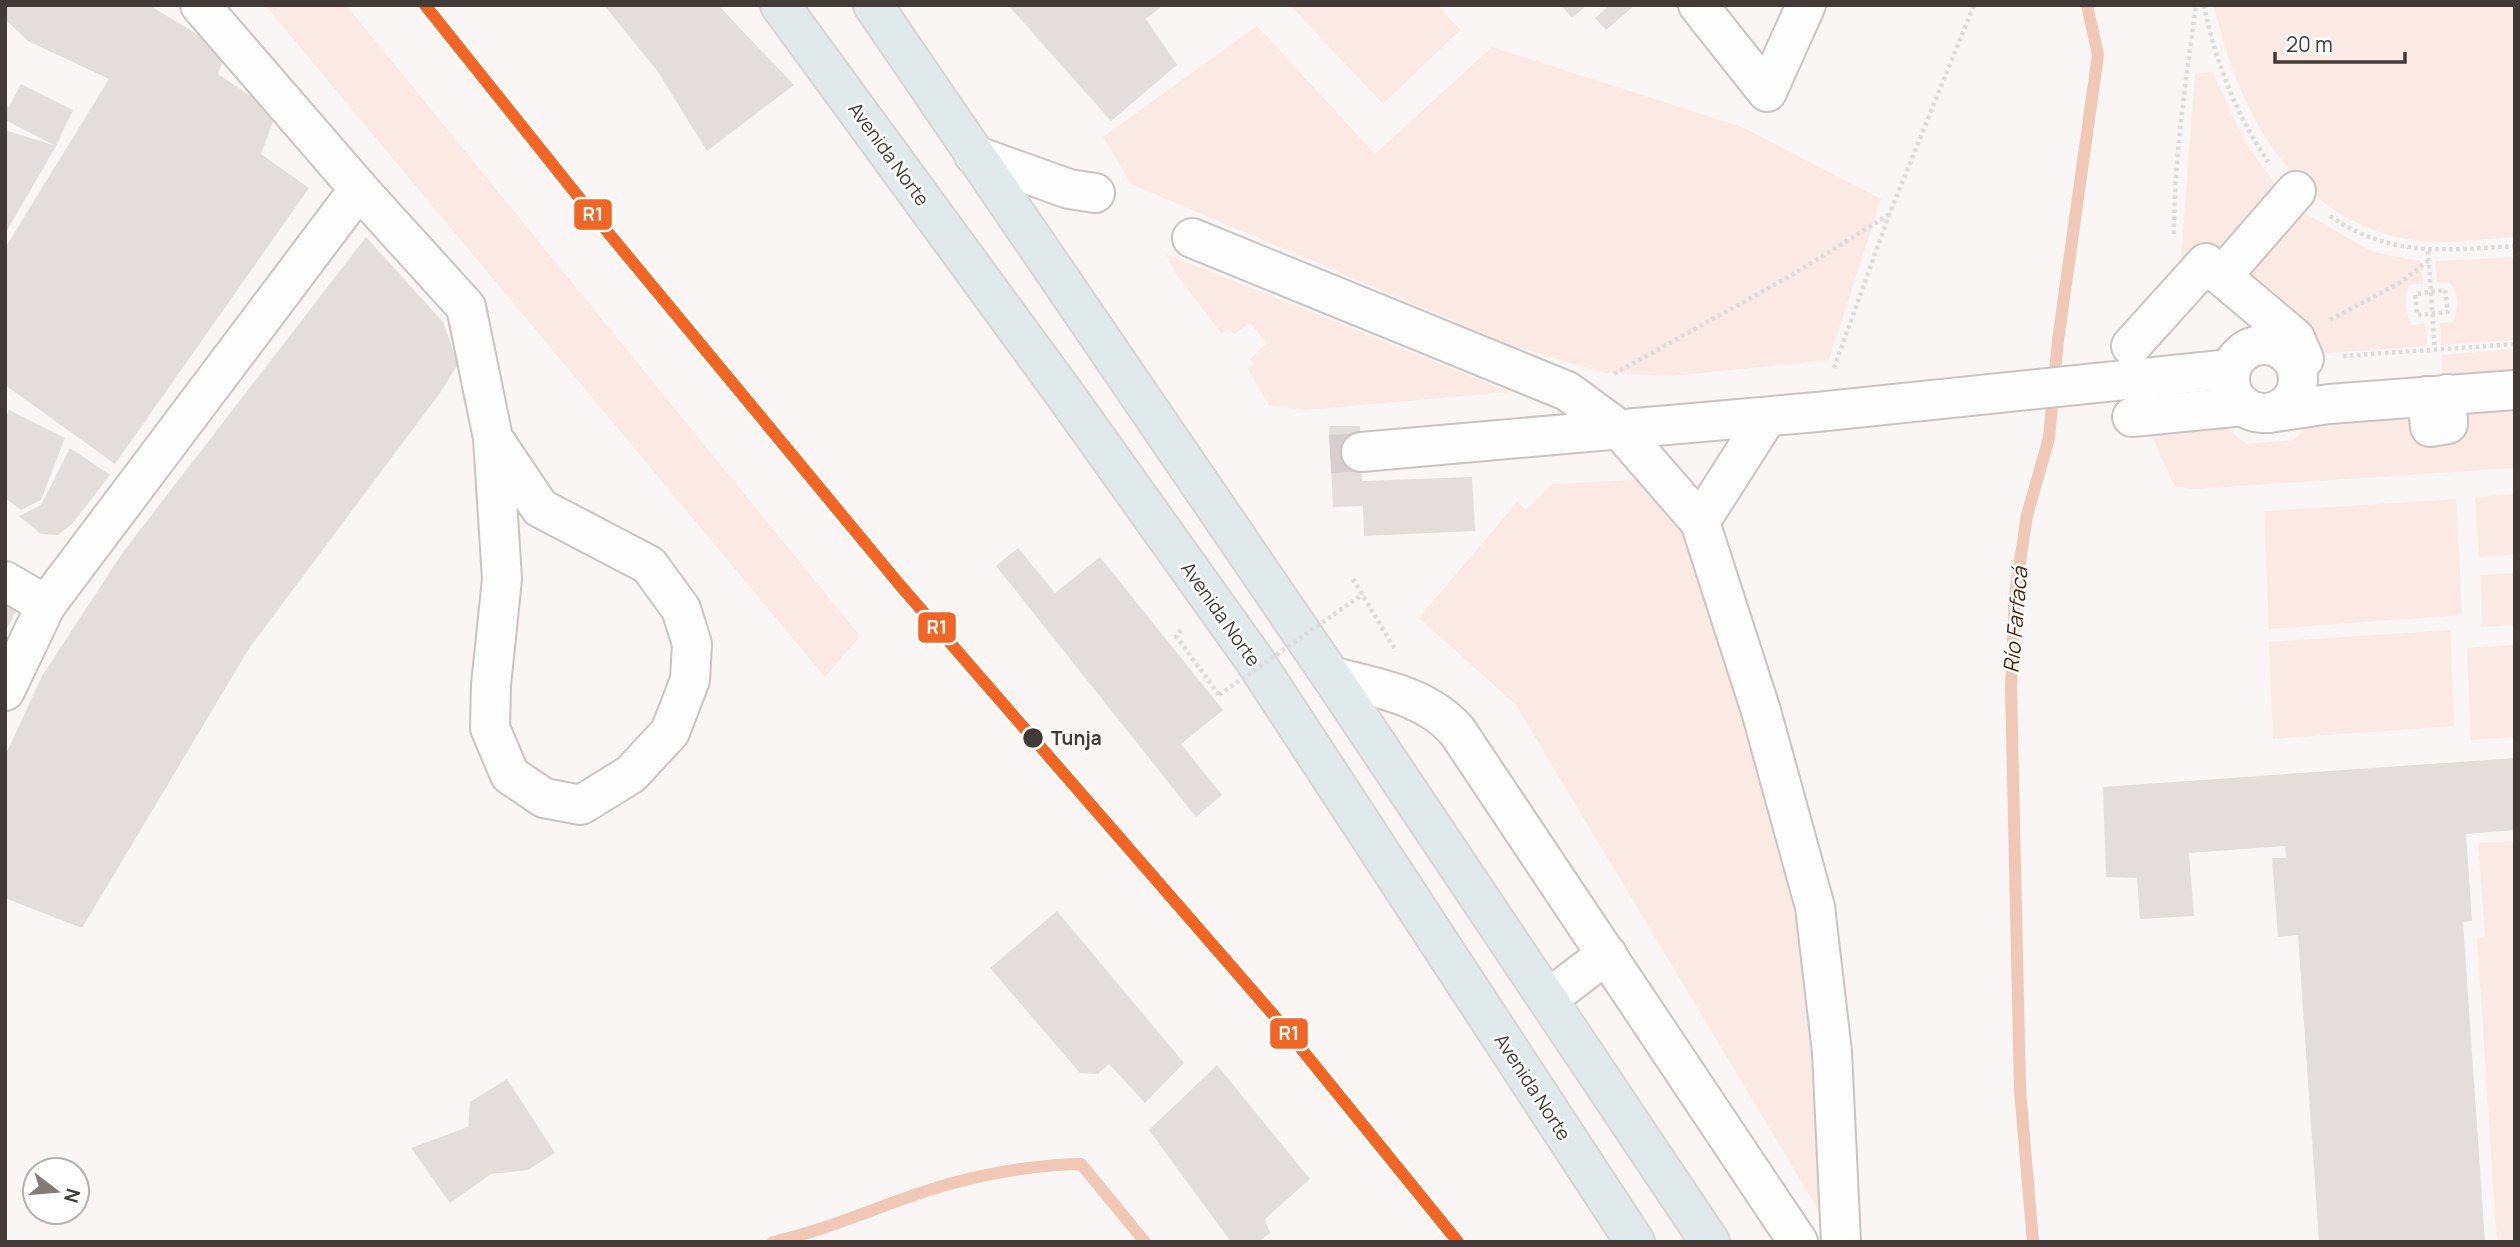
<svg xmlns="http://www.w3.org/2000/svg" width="2520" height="1247" viewBox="0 0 2520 1247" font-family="Manrope,sans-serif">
	<rect width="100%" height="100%" fill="#faf6f5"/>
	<g fill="#fbeae3">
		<polygon points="265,5 346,5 860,636 825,677"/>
		<polygon points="1290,5 1438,5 1460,30 1383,104"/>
		<path d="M2214 5H2515V237C2484 239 2450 244 2419 241 2297 226 2238 113 2214 5Z"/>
		<polygon points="1257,26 1375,154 1492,47 1742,127 1881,199 1829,360 1673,376 1606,373 1513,346 1131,184 1103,137"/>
		<polygon points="2212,72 2245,142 2278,188 2220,255 2204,244 2189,265 2181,258 2195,74"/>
		<path d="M2301 211 2373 252 2421 261 2423 284 2409 285C2404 300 2404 310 2412 325L2426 323 2427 346 2312 354 2244 278Z"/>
		<polygon points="1166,254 1510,392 1305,410 1269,405 1248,369 1254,364 1250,359 1267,343 1250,323 1234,334 1228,328 1222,334 1176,274"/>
		<path d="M2515 257V340L2441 345 2440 323 2453 322C2459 307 2460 296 2450 283L2437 282 2435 261Z"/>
		<polygon points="2515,349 2515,370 2442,375 2442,355"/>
		<polygon points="2515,411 2515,468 2194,489 2175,487 2148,428 2220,422 2246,444 2294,440 2308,425"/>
		<polygon points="1649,479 1678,512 1783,806 1808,968 1829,1228 1516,705 1419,618 1517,502 1526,510 1552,484"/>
		<polygon points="2515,494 2515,554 2479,557 2475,497"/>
		<polygon points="2456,499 2462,615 2269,629 2264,511"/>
		<polygon points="2515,573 2515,625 2482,627 2480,575"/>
		<polygon points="2450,630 2454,726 2273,739 2269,642"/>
		<polygon points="2515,645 2515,737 2471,740 2467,648"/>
		<polygon points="2515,841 2515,1242 2497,1242 2477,939 2485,937 2478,843"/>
	</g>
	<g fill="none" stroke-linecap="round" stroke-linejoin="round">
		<g stroke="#f1c8b5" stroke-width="12">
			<path d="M773 1242C831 1229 885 1203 942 1186 987 1173 1034 1165 1081 1164L1145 1242"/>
			<polyline points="2033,1242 2020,1090 2011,686 2015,595 2027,515 2049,438 2058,340 2098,55 2087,5"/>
		</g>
	</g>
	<g fill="#e3dedb">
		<polygon points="5,5 149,5 226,52 218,74 276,113 261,154 309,188 115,464 5,385 5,248 109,79 28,41 5,19"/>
		<polygon points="604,5 718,5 794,85 707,151 658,72"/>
		<polygon points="1008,5 1163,5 1146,19 1177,65 1111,121"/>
		<polygon points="1561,5 1587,5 1572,18"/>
		<polygon points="1610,5 1635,5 1606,30 1595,18"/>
		<polygon points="21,84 73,110 56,146 5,120 5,106 9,107"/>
		<polygon points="5,130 56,146 5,234"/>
		<polygon points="366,237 443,322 458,364 440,393 250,647 82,928 5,898 5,756 42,676 123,552"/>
		<polygon points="9,410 65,438 41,500 21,510 5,498 5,418"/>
		<polygon points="1329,426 1360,426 1362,481 1472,477 1475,531 1364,536 1363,506 1333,507"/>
		<polygon points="70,448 110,475 72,524 58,535 41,534 19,516 41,505"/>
		<polygon points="1018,548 1055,593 1100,557 1223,710 1181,744 1222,795 1196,817 996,566"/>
		<polygon points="5,606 16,611 5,632"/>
		<polygon points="2515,758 2515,830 2466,834 2472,921 2463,922 2485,1242 2319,1242 2298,935 2278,937 2272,858 2286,858 2285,846 2189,853 2194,916 2140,919 2137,878 2106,877 2103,787"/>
		<polygon points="1057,911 1184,1063 1145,1103 1109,1064 1098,1074 1080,1073 990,968"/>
		<polygon points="1217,1065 1310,1179 1265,1219 1270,1233 1258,1242 1231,1242 1149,1130"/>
		<polygon points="507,1079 555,1153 528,1170 491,1174 450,1203 411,1148 468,1127 470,1102"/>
	</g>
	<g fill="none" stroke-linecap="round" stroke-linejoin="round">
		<polyline stroke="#d5d0cf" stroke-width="38" stroke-dasharray="38 19" stroke-linecap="butt" points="1330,454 1361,452"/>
		<defs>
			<g id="minor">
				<polyline points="200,5 359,189 466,307 493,438 502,579 491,685 490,728 510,775 544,798 581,805 631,774 670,732 690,680 692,644 681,609 649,565 540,508 493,438"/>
				<polyline points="1698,5 1767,92 1806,5"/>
				<polyline points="974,155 1069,189 1095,193"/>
				<polyline points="1192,238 1567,391 1620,430 1700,522 1761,711 1815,907 1832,1052 1841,1242"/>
				<polyline points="2222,276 2296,191"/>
				<circle cx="2264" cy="379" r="34"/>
				<polyline points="2131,346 2206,263 2295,338 2304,359"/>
				<polyline points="2426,396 2430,427 2448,424 2447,394"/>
				<polyline points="2269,413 2329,404 2515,390"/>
				<polyline points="2132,417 2244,406"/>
				<polyline points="1361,452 1817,412 2231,369"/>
				<polyline points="1700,522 1767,417"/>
				<polyline points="5,581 46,605"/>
				<path d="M1331 676C1376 688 1426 695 1457 731L1798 1242"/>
				<polyline points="5,691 46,605 359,189"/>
				<polyline points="1548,999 1607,954"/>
			</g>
			<g id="major">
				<polyline points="780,5 1066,396 1253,658 1635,1242"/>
				<polyline points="873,5 1331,676 1710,1242"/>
			</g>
		</defs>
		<use href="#minor" stroke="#c9c4c2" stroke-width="42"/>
		<use href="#major" stroke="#d7d4d3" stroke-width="42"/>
		<g stroke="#dddcdb" stroke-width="4.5" stroke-dasharray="3.5 3.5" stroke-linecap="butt">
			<path d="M2204 5C2215 61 2236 114 2268 162"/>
			<path d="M2330 216C2391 258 2446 250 2515 246"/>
			<path d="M2174 234C2174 157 2186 81 2196 5"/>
			<polyline points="2428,251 2435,350"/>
			<polygon points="2445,290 2448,312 2417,315 2415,294"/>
			<polyline points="2330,320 2401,282 2428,261"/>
			<polyline points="2343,356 2515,344"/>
			<polyline points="1834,368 1889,215 1974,5"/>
			<polyline points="1614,374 1792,275 1888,215"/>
			<polyline points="1353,579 1395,649"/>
			<polyline points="1181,630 1176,636 1219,695"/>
		</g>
		<use href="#minor" stroke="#fefefe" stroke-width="38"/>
		<use href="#major" stroke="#e1eaeb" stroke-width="38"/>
		<polyline stroke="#dddcdb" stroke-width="4.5" stroke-dasharray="3.5 3.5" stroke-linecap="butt" points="1219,695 1363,594"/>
		<defs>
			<polyline id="rail-1" points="425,5 577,195 899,584 1277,1019 1458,1242"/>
		</defs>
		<use href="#rail-1" stroke="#fff" stroke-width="18"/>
		<use href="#rail-1" stroke="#f26522" stroke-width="12"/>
	</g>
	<circle fill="#413a36" stroke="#fff" stroke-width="2.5" cx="1033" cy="738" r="11"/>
	<g text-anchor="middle" stroke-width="5" stroke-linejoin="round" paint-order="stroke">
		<g font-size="19" fill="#413a36" stroke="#fff">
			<text transform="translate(889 154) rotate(54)" y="7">Avenida Norte</text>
			<text transform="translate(1221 614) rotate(55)" y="7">Avenida Norte</text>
			<text transform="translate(1533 1087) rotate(57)" y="7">Avenida Norte</text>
		</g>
		<g font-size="19" font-weight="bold" fill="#413a36" stroke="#fff" text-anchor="start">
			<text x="1051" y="745">Tunja</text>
		</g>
		<g font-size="21" font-style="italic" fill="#4e1d00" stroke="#fff">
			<text transform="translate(2016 620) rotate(-85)" y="7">Río Farfacá</text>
		</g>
	</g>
	<g stroke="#fff" stroke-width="2.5">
		<rect x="573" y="198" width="40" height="33" rx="7" fill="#f26522"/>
		<rect x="917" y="611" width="40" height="33" rx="7" fill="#f26522"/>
		<rect x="1269" y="1017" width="40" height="33" rx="7" fill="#f26522"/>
	</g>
	<g font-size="19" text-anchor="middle" font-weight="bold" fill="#fff">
		<text x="593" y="221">R1</text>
		<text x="937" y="634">R1</text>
		<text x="1289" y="1040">R1</text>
	</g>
	<rect width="2520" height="1247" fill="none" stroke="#413a36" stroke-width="14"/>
	<g transform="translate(56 1191) rotate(106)"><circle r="33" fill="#ffffff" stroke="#b3b0af" stroke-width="2"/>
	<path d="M0-5L12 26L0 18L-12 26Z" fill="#827c79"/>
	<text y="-10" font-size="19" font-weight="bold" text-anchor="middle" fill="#413a36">N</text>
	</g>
	<path d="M2275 52v10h130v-10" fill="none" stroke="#413a36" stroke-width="3.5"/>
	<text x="2286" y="52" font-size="21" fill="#413a36" stroke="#ffffff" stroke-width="5" paint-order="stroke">20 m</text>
</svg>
